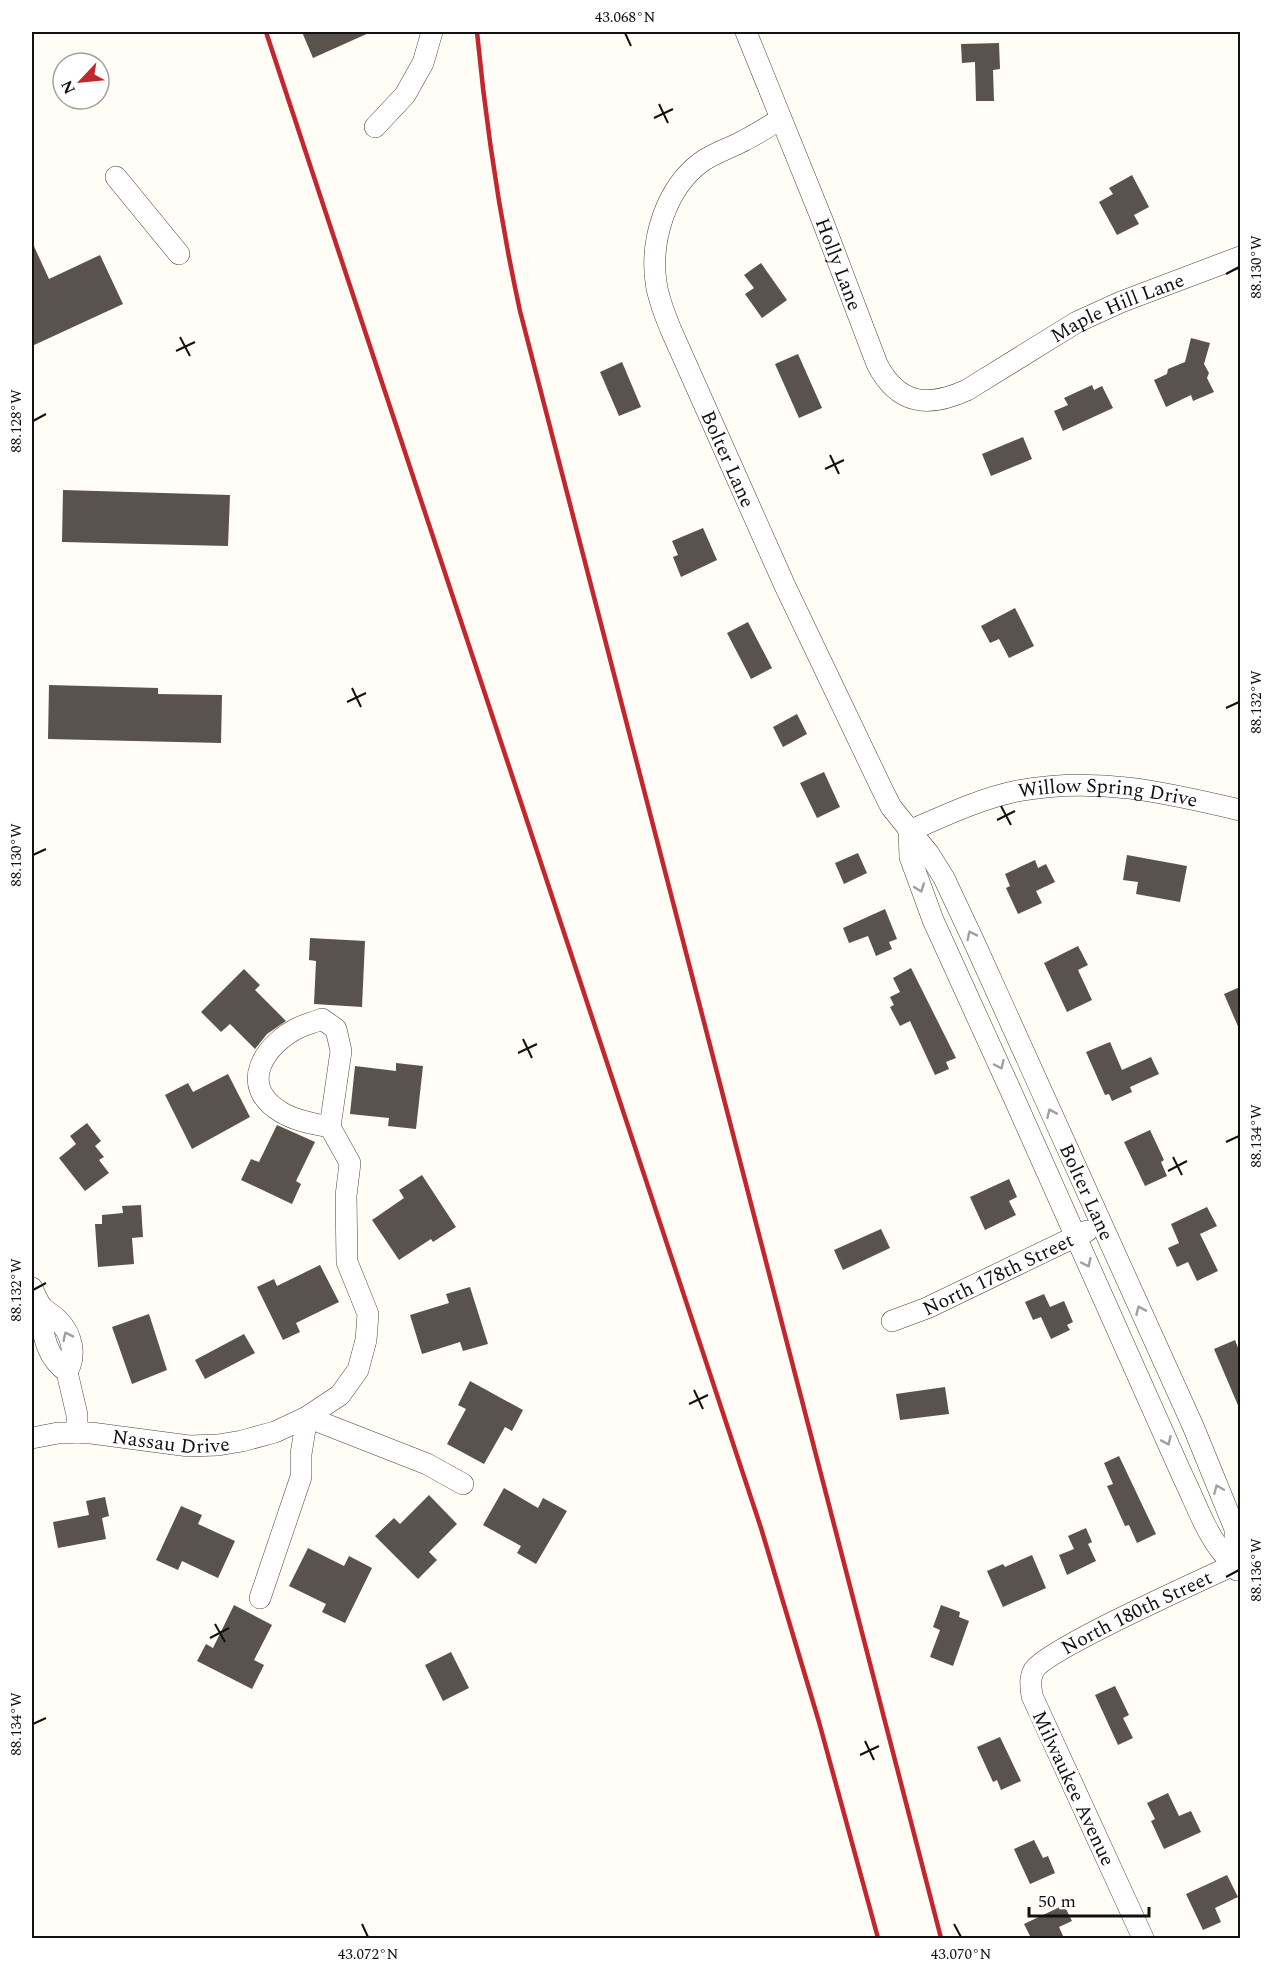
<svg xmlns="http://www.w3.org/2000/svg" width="1272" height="1970" viewBox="0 0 1272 1970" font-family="Spectral,serif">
	<rect width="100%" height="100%" fill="#fffdf5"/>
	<g fill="#5a524d">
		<polygon points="302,32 371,32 313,58"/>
		<polygon points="999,43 1000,69 993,70 994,101 976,101 975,62 962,63 961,44"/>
		<polygon points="1132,175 1149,207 1134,215 1139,224 1117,235 1099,202 1113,194 1109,188"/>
		<polygon points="32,242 49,279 100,255 123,304 32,346"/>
		<polygon points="761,263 787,300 762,318 745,294 754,288 744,275"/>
		<polygon points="1191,338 1210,343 1204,364 1209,373 1207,378 1214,392 1193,401 1191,395 1166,407 1154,380 1167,374 1168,369 1185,362"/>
		<polygon points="798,354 822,408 799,418 775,364"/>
		<polygon points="622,362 641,407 619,416 600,372"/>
		<polygon points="1092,385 1094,390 1102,386 1113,408 1063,431 1054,411 1068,405 1064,398"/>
		<polygon points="1023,437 1032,459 991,476 982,454"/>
		<polygon points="63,490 230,495 228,546 62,542"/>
		<polygon points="703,528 717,560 681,577 673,557 678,555 672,541"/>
		<polygon points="1015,608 1034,646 1009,658 999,639 990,643 981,626"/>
		<polygon points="748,622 772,668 751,679 727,633"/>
		<polygon points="49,685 158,688 158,694 222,695 221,743 48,739"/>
		<polygon points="797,714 807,734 783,747 773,727"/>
		<polygon points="824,772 840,807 817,818 800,783"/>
		<polygon points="858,853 867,873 844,884 835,863"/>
		<polygon points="1127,855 1187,866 1180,902 1136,894 1138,882 1123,880"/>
		<polygon points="1035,860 1038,868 1046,864 1055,882 1036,891 1042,903 1018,914 1006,888 1010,886 1005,874"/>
		<polygon points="885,909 897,939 889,942 892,949 876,956 868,936 849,943 843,928"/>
		<polygon points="310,938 365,941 362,1007 314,1004 316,961 309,960"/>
		<polygon points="1078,946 1088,965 1078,970 1092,1000 1067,1012 1044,963"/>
		<polygon points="911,968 956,1058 946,1062 949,1069 935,1075 910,1021 900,1026 890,1007 894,1005 890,997 900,992 893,978"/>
		<polygon points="244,969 260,985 255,990 286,1021 267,1034 255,1049 230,1024 221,1032 201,1012"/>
		<polygon points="1240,987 1240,1031 1224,994"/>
		<polygon points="1110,1042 1122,1070 1151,1057 1159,1074 1130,1087 1132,1092 1112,1101 1109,1094 1105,1095 1086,1052"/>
		<polygon points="396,1063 423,1066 416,1129 388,1126 389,1118 350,1114 355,1066 396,1071"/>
		<polygon points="228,1074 250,1117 192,1149 165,1095 188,1083 193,1092"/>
		<polygon points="87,1123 101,1141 95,1146 104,1157 99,1160 109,1173 85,1191 59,1158 76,1144 70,1136"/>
		<polygon points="277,1125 315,1142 296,1181 301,1184 292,1204 241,1180 251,1159 259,1162"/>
		<polygon points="1150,1130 1164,1160 1161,1162 1167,1176 1145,1186 1124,1142"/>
		<polygon points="422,1175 456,1227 433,1242 431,1239 399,1260 372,1220 404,1198 399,1190"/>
		<polygon points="1009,1179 1017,1197 1009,1201 1016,1215 985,1230 970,1197"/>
		<polygon points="141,1205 143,1237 132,1238 134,1264 98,1267 95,1224 102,1224 102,1215 123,1213 122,1206"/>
		<polygon points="1207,1207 1217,1226 1200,1234 1218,1271 1197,1281 1188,1262 1177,1267 1168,1248 1179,1243 1171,1224"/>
		<polygon points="881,1229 890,1248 843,1270 834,1250"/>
		<polygon points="320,1265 339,1302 296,1323 300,1332 283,1340 257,1287 274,1279 277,1286"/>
		<polygon points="470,1287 488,1344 463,1351 460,1342 422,1354 410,1315 449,1303 446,1294"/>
		<polygon points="1044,1294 1050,1307 1064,1301 1073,1322 1067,1325 1070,1330 1051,1339 1041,1317 1033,1320 1025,1302"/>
		<polygon points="149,1314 167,1370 132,1384 112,1327"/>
		<polygon points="244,1334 255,1353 205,1379 195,1360"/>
		<polygon points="1235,1340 1240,1353 1240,1410 1214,1349"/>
		<polygon points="470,1381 523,1410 512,1431 505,1427 484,1464 447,1444 466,1409 458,1405"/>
		<polygon points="945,1387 949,1414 900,1420 896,1394"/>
		<polygon points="1119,1456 1156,1534 1137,1543 1129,1525 1125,1526 1107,1486 1113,1484 1104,1463"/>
		<polygon points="504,1488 538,1508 543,1498 567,1511 536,1564 517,1553 521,1546 483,1525"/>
		<polygon points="429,1495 457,1524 429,1552 437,1560 418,1579 375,1536 394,1518 400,1524"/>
		<polygon points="105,1497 109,1516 102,1518 106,1539 58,1548 53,1522 89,1515 86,1501"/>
		<polygon points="181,1506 202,1515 198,1524 235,1541 218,1578 182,1561 178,1570 156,1560"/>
		<polygon points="1086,1528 1092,1542 1088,1544 1096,1561 1067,1575 1059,1555 1074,1549 1068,1536"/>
		<polygon points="308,1548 344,1566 349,1556 372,1568 345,1623 322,1612 326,1604 289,1586"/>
		<polygon points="1032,1555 1046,1588 1003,1607 987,1571 1003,1564 1005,1567"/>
		<polygon points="234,1605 272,1625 254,1660 264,1665 252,1689 197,1661 206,1644 213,1648"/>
		<polygon points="941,1605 960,1612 959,1617 969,1621 953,1666 930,1657 940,1630 933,1627"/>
		<polygon points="451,1652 469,1688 443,1701 425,1665"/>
		<polygon points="1115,1686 1129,1715 1123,1718 1133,1738 1118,1745 1095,1695"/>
		<polygon points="1000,1737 1021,1781 1001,1790 997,1780 993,1782 977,1747"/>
		<polygon points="1168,1793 1179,1816 1191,1811 1201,1832 1164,1849 1151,1821 1155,1819 1147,1803"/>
		<polygon points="1034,1840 1043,1858 1048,1856 1055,1873 1030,1884 1014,1849"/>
		<polygon points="1227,1875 1238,1897 1215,1908 1221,1922 1203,1930 1186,1894"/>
		<polygon points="1064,1905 1072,1921 1059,1927 1064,1938 1031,1938 1024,1924"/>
	</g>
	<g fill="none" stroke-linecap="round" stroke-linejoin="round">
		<defs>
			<g id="minor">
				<path id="s1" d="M746 32 823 222 877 364C898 405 928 408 967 390L1077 322 1121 302 1240 257"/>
				<path id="s2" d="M781 119C769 126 757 134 745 140 731 148 713 153 700 163 666 189 650 240 656 282 658 299 665 315 671 330L785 586 882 789 891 807 929 854 944 878 975 944 1193 1426 1235 1529V1565"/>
				<polyline points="375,127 405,95 423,63 432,32"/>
				<polyline points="116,177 179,254"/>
				<path d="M909 831 910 857 933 920 1014 1098 1183 1477C1195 1501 1205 1531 1222 1552 1227 1559 1233 1562 1237 1570"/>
				<path id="s3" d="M909 831C944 816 979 799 1017 791 1095 776 1164 792 1240 810"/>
				<path d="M32 1288C35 1294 38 1303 43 1308 48 1313 54 1315 58 1320 72 1334 77 1355 67 1372"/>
				<path d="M42 1307C41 1331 46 1357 67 1372L77 1415V1433"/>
				<path id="s4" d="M892 1321 927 1308 1087 1231"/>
				<polyline points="307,1417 427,1464 463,1484"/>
				<path id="s5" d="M32 1438 58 1433H91L189 1446 218 1445 242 1441 275 1432 307 1417 340 1395 358 1370 366 1340 368 1314 347 1262 346 1196 350 1163 330 1127C315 1124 295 1121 281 1112 237 1086 264 1044 300 1027 307 1024 315 1022 322 1019L336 1029 341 1051 330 1127"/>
				<polyline points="260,1598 301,1477 301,1454 307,1417"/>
				<path id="s6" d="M1143 1938 1032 1696C1031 1687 1029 1679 1034 1670 1047 1649 1208 1577 1240 1562"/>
			</g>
		</defs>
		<use href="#minor" stroke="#444" stroke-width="22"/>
		<use href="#minor" stroke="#fff" stroke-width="21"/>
		<g stroke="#c4262e" stroke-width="4.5">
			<polyline points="266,32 761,1528 819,1722 878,1938"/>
			<path d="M477 32C486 125 500 219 520 311L941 1938"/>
		</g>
	</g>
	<defs><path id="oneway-chevron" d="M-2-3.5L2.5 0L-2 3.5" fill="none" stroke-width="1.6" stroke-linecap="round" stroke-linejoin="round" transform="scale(1.5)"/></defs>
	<g stroke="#a0a0a0">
		<use href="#oneway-chevron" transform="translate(920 888) rotate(70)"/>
		<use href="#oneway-chevron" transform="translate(971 935) rotate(-116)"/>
		<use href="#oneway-chevron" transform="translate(1000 1065) rotate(65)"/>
		<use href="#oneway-chevron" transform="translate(1051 1113) rotate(-114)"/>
		<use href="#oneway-chevron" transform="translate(1087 1263) rotate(65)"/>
		<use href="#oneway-chevron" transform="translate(1140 1310) rotate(-114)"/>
		<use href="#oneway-chevron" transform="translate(67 1336) rotate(-116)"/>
		<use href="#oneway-chevron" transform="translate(1167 1441) rotate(66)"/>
		<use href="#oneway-chevron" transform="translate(1218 1489) rotate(-112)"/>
	</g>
	<path fill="none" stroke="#111" stroke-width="2" d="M625 33 631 46M659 104 668 123M654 118 673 109M1226 274 1239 267M180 337 190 356M176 351 195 342M33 421 46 414M830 455 839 474M825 469 844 460M352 688 361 707M347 702 366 693M1226 708 1239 702M1001 806 1011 825M997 820 1015 811M33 855 46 849M523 1039 532 1058M518 1053 537 1044M1226 1142 1239 1136M1173 1157 1182 1175M1168 1171 1187 1161M33 1290 46 1283M694 1390 703 1409M689 1404 708 1395M1226 1577 1239 1570M215 1624 225 1642M210 1638 229 1628M33 1724 46 1718M865 1741 874 1760M860 1755 879 1746M362 1924 368 1937M954 1924 961 1937"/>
	<g text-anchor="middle" stroke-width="6" stroke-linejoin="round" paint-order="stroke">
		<g font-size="20" fill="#111" stroke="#fff">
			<text dy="7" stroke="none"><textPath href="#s1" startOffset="250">Holly Lane</textPath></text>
			<text dy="7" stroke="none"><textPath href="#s1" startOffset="636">Maple Hill Lane</textPath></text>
			<text dy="7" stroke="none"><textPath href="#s2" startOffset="416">Bolter Lane</textPath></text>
			<text dy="7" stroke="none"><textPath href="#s3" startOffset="207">Willow Spring Drive</textPath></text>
			<text dy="7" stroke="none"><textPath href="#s2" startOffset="1234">Bolter Lane</textPath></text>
			<text dy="7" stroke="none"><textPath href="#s4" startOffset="116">North 178th Street</textPath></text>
			<text dy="7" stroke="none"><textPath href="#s5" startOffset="140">Nassau Drive</textPath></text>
			<text dy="7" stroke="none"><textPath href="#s6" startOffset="411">North 180th Street</textPath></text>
			<text transform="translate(1074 1788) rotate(65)" y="7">Milwaukee Avenue</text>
		</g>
	</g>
	<rect width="1272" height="1970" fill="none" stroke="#ffffff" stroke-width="66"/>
	<g transform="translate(81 81) rotate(244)"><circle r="28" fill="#ffffff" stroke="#a0a0a0" stroke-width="1.5"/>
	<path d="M0-4.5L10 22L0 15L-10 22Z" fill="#c4262e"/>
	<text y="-9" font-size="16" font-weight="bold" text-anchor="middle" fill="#111111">N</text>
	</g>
	<path d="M1029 1907v9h120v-9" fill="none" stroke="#111111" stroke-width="3"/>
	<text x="1038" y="1907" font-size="18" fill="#111111" stroke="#ffffff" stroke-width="4.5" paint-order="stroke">50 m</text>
	<rect x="33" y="33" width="1206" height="1904" fill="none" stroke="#111" stroke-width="2"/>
	<g font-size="15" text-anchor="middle" fill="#111">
		<text x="625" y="22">43.068°N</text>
		<text transform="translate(1256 267) rotate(-90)" y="5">88.130°W</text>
		<text transform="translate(16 421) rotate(-90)" y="5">88.128°W</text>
		<text transform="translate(1256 702) rotate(-90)" y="5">88.132°W</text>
		<text transform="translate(16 855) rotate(-90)" y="5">88.130°W</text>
		<text transform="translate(1256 1136) rotate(-90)" y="5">88.134°W</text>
		<text transform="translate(16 1290) rotate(-90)" y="5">88.132°W</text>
		<text transform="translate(1256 1570) rotate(-90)" y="5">88.136°W</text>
		<text transform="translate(16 1724) rotate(-90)" y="5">88.134°W</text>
		<text x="368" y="1959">43.072°N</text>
		<text x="961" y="1959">43.070°N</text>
	</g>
</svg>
